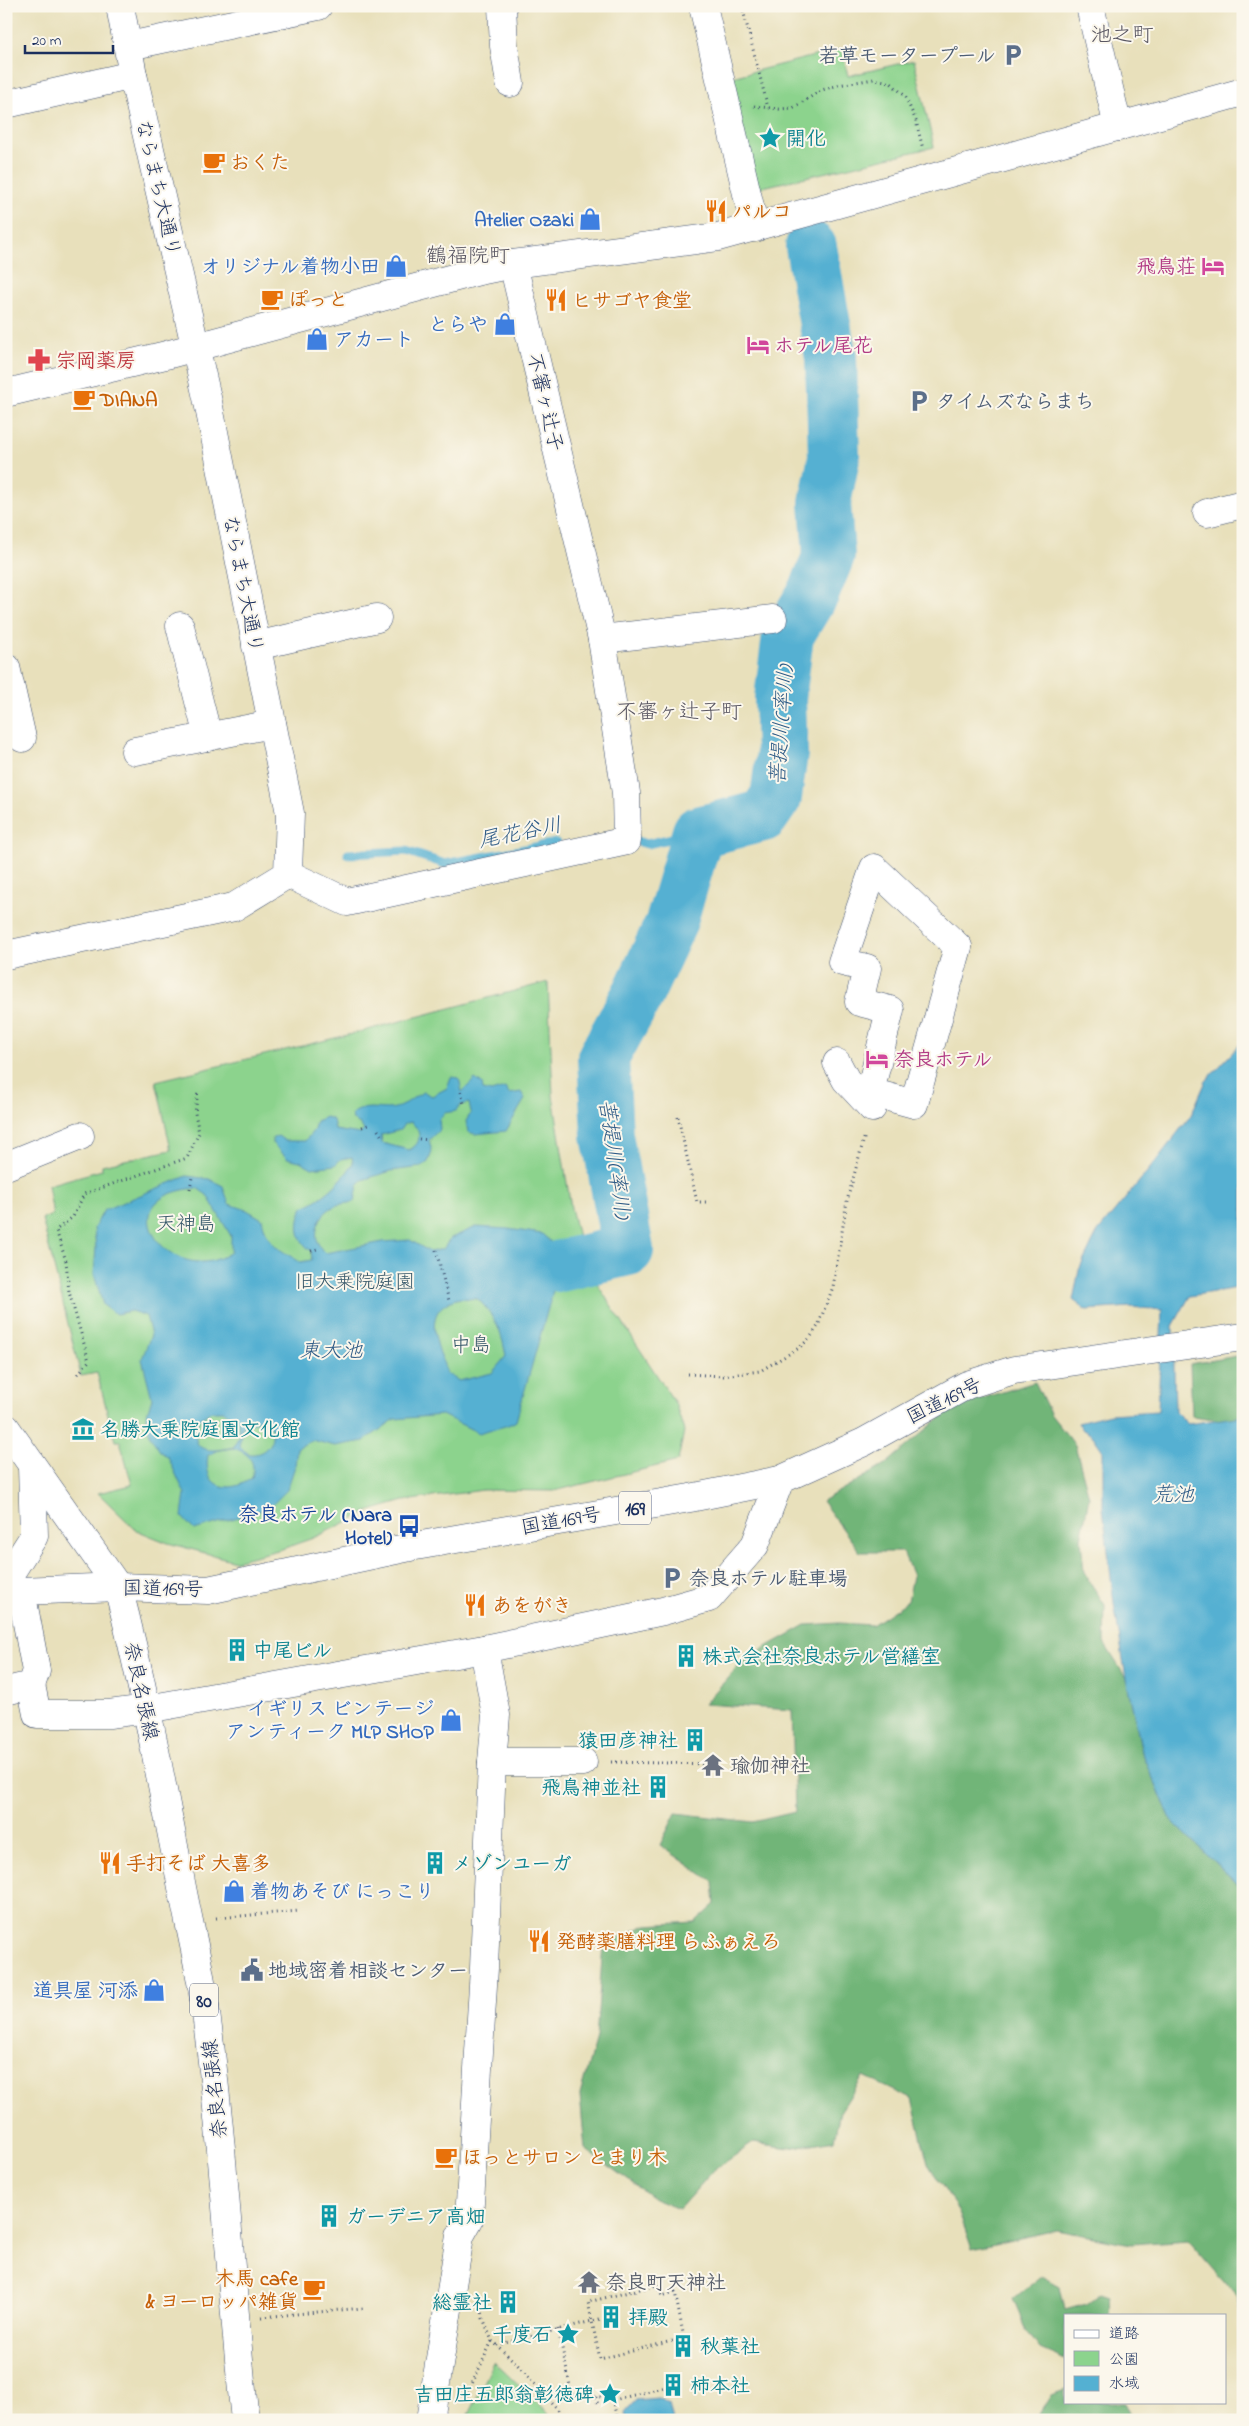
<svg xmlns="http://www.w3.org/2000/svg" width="1249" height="2426" viewBox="0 0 1249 2426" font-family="'Indie Flower','Klee One',sans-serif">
	<rect width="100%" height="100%" fill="#fbf7ec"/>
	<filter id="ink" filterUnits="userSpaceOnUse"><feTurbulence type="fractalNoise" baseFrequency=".02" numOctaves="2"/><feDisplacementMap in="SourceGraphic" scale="10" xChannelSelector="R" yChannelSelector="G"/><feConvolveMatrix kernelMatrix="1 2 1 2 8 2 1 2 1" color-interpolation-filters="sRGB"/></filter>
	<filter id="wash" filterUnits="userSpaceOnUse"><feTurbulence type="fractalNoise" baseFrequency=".0096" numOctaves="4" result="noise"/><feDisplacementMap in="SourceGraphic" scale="20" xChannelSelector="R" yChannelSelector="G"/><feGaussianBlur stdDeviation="1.12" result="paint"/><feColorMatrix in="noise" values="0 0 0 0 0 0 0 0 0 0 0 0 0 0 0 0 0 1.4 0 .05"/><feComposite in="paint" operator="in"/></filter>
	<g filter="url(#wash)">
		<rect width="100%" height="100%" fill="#e8e0bb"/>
		<g fill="#8cd38d" stroke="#548176">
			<polygon points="842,49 848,76 914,60 934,147 746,191 720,80"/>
			<polygon points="548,982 553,1096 571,1208 582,1253 599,1287 675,1403 684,1431 678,1461 554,1491 483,1490 404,1501 370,1511 313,1538 282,1549 235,1561 168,1543 136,1530 98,1493 132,1485 120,1441 115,1441 97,1373 81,1376 42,1219 53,1215 48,1185 102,1170 102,1165 171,1150 156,1081 360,1032"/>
			<polygon points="494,2362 555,2420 466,2420"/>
		</g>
		<g fill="#71b578" stroke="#46726b">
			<polygon points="1243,1355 1243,1416 1221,1420 1192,1416 1190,1364"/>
			<polygon points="1035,1382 1051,1415 1075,1445 1089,1497 1081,1539 1084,1573 1105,1605 1104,1643 1126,1678 1143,1756 1172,1821 1243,1890 1243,2317 1237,2296 1188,2240 1131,2244 1056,2230 972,2249 959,2212 928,2164 912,2099 863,2076 840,2112 834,2140 789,2148 753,2143 714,2170 679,2209 654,2199 585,2149 580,2095 596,2038 603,1945 646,1925 695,1922 715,1904 713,1882 660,1845 676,1813 753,1822 795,1812 792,1710 704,1704 745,1659 806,1625 839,1623 872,1625 908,1601 913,1576 903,1552 860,1552 822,1501 885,1465 951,1408"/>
			<polygon points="1042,2276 1060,2286 1065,2310 1086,2304 1101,2292 1110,2295 1109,2315 1065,2315 1065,2360 1040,2349 1026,2330 1013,2299"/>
			<polygon points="1065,2389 1065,2402 1125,2402 1134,2420 1035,2420 1051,2394"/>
		</g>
		<g fill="#54b0d2" stroke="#387098" fill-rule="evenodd">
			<polygon points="1243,1041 1243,1287 1190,1296 1173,1326 1175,1411 1188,1424 1243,1416 1243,1890 1172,1821 1143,1756 1126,1678 1114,1604 1103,1508 1103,1451 1092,1435 1083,1430 1078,1422 1110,1414 1158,1411 1162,1310 1131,1307 1086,1310 1073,1300 1079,1270 1097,1233 1156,1161 1191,1115 1206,1081"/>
			<path d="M451 1077 459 1078 462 1092 475 1079 482 1084 483 1090 491 1092 505 1088 509 1094 521 1092 525 1099 506 1131 475 1134 468 1132 466 1121 471 1113 469 1103 461 1105 456 1111 444 1113 439 1120 440 1129 429 1140 432 1152 428 1162 421 1167 391 1171 362 1180 358 1185 355 1201C347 1205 341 1202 333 1207 316 1216 310 1240 325 1253L383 1242 410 1240 430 1252 443 1249 451 1238 476 1227 508 1229 542 1234 554 1245 560 1266 516 1421C506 1428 492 1428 479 1433L442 1415 395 1419 364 1441 335 1446 312 1440 297 1448 295 1466 287 1490 269 1508 194 1530 182 1517 185 1494 168 1457 160 1451 150 1436 146 1417 152 1398 142 1359 151 1335 146 1316 131 1311 116 1314 103 1305 94 1274 96 1248 94 1228 104 1210 187 1176 209 1179 223 1186 229 1204 247 1210 262 1219C268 1246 278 1248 300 1262L312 1260 311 1251C296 1239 296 1224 303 1207 322 1200 343 1181 353 1163L352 1157 341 1159 335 1165 312 1168 300 1161 287 1158 273 1144V1138L278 1136 285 1141H305L314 1130 316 1121 326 1117 333 1120 335 1130 360 1134 364 1130 360 1124 353 1120 352 1114C370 1101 385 1115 403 1105 410 1101 416 1095 424 1092L432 1096 447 1088ZM411 1122C422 1131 422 1144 409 1150L382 1143 381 1135 400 1130 404 1124ZM197 1188 207 1195 231 1236V1252C174 1293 99 1196 197 1188ZM460 1298 478 1299C496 1318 501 1330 506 1356L492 1373 459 1381 447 1374C438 1345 418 1308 460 1298ZM211 1411H224L238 1420 239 1435 234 1447C211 1452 188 1455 198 1421ZM259 1420 271 1427C276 1441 265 1456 249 1454L239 1447 242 1427ZM233 1448C249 1453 256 1461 252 1478 229 1495 202 1488 208 1455L219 1450Z"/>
			<polygon points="658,2398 669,2404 673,2420 627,2420 625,2412 636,2400"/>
		</g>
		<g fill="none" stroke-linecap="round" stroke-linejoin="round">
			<g stroke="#54b0d2" stroke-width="9">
				<polyline points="630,839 647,844 698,832"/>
				<polyline points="348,854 406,851 445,864 556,843"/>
			</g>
			<polyline stroke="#54b0d2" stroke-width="52" points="560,1266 628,1250 607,1135 603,1058 638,994 671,923 698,832 763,816 776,797 782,753 780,699 788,635 814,592 829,555 825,503 834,458 831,358 811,247"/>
		</g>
	</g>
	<g filter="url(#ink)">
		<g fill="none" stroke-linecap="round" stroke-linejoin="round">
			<defs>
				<g id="minor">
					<polyline points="502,6 504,46 510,83"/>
					<polyline points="703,6 755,228"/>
					<polyline points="1090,6 1118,127"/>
					<polyline points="129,46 318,6"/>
					<polyline points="6,104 133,75"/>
					<polyline points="6,393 166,355 479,271 513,264 718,237 1243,92"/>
					<polyline points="1207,513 1243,504"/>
					<polyline points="180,626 208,737"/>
					<polyline points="602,639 773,619"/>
					<polyline points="256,646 377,618"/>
					<polyline points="6,667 22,738"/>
					<polyline points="135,751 272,724"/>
					<polygon points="874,868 958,947 914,1104 870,1092 890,1010 859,1002 867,968 842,962"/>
					<polyline points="288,874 347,902 627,841 626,793 602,639 513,264"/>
					<polyline points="6,955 234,907 288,874 290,813 208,402 133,75 120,6"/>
					<polyline points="837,1063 846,1080 872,1108"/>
					<polyline points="6,1166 80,1136"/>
					<polyline points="6,1428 118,1587"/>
					<polyline points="6,1580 34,1536 32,1466"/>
					<polyline points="31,1685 37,1714 109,1714 147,1709 484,1649"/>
					<polyline points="6,1691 31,1685 36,1671 21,1591"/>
					<polyline points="492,1762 583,1762"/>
					<polyline points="430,2420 460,2236 469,2220 484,1968 492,1762 496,1715 484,1649 663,1611 709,1598 755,1545 780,1480"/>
				</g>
				<path id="major" d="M118 1587C143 1683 161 1780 180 1877 188 1920 199 1963 205 2006 224 2143 230 2282 245 2420"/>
				<polyline id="highway" points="6,1594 21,1591 118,1587 208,1590 410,1547 690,1498 780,1480 864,1442 967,1385 1014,1370 1243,1337"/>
			</defs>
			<use href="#minor" stroke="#3a4a6c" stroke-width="29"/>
			<use href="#major" stroke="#3a4a6c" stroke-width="29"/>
			<use href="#highway" stroke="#3a4a6c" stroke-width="29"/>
			<g stroke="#3a4a6c" stroke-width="3" stroke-dasharray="1 4" stroke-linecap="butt">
				<polyline points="742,6 768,108"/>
				<polyline points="754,106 779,109 793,108 822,90 838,85 874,79 890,82 905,96 916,121 923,149"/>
				<polyline points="461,1092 464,1104"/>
				<polyline points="678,1117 697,1202 708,1202"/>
				<polyline points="362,1127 368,1125"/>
				<polyline points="378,1130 381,1135"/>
				<polyline points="419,1139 429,1140"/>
				<polyline points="190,1189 192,1177"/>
				<polyline points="436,1250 449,1301"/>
				<polyline points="311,1251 320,1248"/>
				<polyline points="78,1374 89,1361 69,1292 66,1261 56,1230 73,1217 84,1194 187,1158 199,1133 195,1113 198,1091"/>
				<polyline points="688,1374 723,1376 760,1371 799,1348 810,1338 818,1326 833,1287 847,1201 865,1135"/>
				<polyline points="611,1762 712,1764"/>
				<polyline points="216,1918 299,1911"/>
				<polygon points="657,2285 662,2296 675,2292 684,2338 600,2359 588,2302"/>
				<polyline points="481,2298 483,2318 492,2341 515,2362 567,2420"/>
				<polyline points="262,2317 363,2308"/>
				<polyline points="558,2329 572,2395 600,2397 610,2401 666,2387"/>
				<polyline points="497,2345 600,2319"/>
				<polyline points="596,2397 598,2405"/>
				<polyline points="613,2400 619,2420"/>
				<polyline points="464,2401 492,2341"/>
			</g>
			<use href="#minor" stroke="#fff" stroke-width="28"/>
			<use href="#major" stroke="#fff" stroke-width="28"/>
			<use href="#highway" stroke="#fff" stroke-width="28"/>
		</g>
	</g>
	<defs>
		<symbol id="parking-bare" viewBox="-9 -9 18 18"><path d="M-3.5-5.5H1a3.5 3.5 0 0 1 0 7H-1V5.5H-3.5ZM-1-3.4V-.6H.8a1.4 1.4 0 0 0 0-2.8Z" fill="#5c6f8a" stroke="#fbf7ec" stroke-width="2.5" paint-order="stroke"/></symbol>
		<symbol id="sight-bare" viewBox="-9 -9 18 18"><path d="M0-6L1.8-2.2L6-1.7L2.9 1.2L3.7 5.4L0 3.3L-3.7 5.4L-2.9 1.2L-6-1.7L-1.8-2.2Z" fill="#0f9aa8" stroke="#fbf7ec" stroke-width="2.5" paint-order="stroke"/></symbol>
		<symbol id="cafe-bare" viewBox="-9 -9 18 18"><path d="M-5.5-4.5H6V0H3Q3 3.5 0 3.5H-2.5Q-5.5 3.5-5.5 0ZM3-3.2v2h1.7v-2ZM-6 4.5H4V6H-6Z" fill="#e8710a" stroke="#fbf7ec" stroke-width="2.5" paint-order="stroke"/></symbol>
		<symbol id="restaurant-bare" viewBox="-9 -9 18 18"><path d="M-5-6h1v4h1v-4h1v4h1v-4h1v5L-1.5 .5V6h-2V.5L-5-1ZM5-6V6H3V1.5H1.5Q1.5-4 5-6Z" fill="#e8710a" stroke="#fbf7ec" stroke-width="2.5" paint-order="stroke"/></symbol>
		<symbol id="shop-bare" viewBox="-9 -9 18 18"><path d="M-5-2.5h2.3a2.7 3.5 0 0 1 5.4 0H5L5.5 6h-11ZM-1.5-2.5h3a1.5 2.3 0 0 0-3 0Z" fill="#3f7fe0" stroke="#fbf7ec" stroke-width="2.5" paint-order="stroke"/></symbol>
		<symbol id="hotel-bare" viewBox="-9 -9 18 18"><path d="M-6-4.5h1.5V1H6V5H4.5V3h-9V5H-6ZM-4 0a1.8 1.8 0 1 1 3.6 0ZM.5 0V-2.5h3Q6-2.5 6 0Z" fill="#d1479c" stroke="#fbf7ec" stroke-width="2.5" paint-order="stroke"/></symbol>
		<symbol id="pharmacy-bare" viewBox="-9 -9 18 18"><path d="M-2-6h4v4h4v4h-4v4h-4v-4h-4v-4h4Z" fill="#e0444e" stroke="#fbf7ec" stroke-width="2.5" paint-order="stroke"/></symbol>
		<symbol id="museum-bare" viewBox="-9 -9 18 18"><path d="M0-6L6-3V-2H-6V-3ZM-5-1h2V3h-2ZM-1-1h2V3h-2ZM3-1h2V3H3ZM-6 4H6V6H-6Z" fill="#0f9aa8" stroke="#fbf7ec" stroke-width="2.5" paint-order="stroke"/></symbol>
		<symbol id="bus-bare" viewBox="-9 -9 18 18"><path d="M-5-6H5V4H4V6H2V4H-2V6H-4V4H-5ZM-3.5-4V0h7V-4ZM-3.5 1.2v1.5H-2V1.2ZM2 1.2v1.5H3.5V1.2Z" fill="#1a4fb4" stroke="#fbf7ec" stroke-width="2.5" paint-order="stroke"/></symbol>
		<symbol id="building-bare" viewBox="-9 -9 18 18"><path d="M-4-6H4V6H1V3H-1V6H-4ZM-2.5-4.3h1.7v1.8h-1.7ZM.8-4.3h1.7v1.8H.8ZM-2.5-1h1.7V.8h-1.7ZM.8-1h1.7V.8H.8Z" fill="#0f9aa8" stroke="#fbf7ec" stroke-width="2.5" paint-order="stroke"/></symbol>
		<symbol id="temple-bare" viewBox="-9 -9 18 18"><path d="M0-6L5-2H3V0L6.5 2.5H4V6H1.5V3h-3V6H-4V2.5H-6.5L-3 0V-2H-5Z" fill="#6b7280" stroke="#fbf7ec" stroke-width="2.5" paint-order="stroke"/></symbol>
		<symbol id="civic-bare" viewBox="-9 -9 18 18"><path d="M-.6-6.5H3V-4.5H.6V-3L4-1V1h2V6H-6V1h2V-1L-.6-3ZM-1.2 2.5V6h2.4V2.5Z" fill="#5c6f8a" stroke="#fbf7ec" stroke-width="2.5" paint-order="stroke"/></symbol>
	</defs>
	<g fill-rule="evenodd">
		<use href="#parking-bare" x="997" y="39" width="32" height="32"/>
		<use href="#sight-bare" x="754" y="122" width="32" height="32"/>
		<use href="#cafe-bare" x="198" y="146" width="32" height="32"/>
		<use href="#restaurant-bare" x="700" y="195" width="32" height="32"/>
		<use href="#shop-bare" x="574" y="203" width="32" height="32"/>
		<use href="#shop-bare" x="380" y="250" width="32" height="32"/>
		<use href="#hotel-bare" x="1197" y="250" width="32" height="32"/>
		<use href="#cafe-bare" x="256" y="283" width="32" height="32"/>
		<use href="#restaurant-bare" x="540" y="284" width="32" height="32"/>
		<use href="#shop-bare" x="489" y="308" width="32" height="32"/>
		<use href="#shop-bare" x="301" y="323" width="32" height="32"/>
		<use href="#hotel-bare" x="742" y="329" width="32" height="32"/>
		<use href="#pharmacy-bare" x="23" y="344" width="32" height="32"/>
		<use href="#cafe-bare" x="68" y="383" width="32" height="32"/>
		<use href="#parking-bare" x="903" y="385" width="32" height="32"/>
		<use href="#hotel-bare" x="861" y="1043" width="32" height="32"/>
		<use href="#museum-bare" x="67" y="1413" width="32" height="32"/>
		<use href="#bus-bare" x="393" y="1510" width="32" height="32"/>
		<use href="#parking-bare" x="656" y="1562" width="32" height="32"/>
		<use href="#restaurant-bare" x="459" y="1589" width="32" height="32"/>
		<use href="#building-bare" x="221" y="1634" width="32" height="32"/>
		<use href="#building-bare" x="670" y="1640" width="32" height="32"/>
		<use href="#shop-bare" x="435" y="1704" width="32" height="32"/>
		<use href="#building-bare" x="679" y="1724" width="32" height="32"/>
		<use href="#temple-bare" x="697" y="1749" width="32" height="32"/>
		<use href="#building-bare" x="642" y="1771" width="32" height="32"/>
		<use href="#restaurant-bare" x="94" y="1847" width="32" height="32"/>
		<use href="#building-bare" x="419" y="1847" width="32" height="32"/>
		<use href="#shop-bare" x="218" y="1875" width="32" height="32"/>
		<use href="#restaurant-bare" x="523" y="1925" width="32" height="32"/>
		<use href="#civic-bare" x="236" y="1954" width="32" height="32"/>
		<use href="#shop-bare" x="138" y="1974" width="32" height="32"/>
		<use href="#cafe-bare" x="430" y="2141" width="32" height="32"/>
		<use href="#building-bare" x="313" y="2200" width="32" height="32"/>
		<use href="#temple-bare" x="573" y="2266" width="32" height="32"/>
		<use href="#cafe-bare" x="298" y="2273" width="32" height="32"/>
		<use href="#building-bare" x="492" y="2286" width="32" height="32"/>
		<use href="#building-bare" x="595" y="2301" width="32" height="32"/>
		<use href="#sight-bare" x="552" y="2318" width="32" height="32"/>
		<use href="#building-bare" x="667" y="2330" width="32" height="32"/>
		<use href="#building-bare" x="657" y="2369" width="32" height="32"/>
		<use href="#sight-bare" x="594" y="2378" width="32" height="32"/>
	</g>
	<g text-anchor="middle" stroke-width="4" stroke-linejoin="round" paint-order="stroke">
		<g fill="#fbf7ec" stroke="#5e6b89" stroke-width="1">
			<rect x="619" y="1491.5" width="32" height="33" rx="4"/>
			<rect x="190" y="1983.5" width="28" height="33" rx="4"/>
		</g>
		<g font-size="19" font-weight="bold" fill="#1b2f5e">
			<text x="635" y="1515">169</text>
			<text x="204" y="2007">80</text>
		</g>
		<g font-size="20" font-weight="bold" fill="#4e5e75" stroke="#fbf7ec" text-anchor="start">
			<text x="996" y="62" text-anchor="end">若草モータープール</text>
			<text x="936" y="408">タイムズならまち</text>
			<text x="689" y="1585">奈良ホテル駐車場</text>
			<text x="268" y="1977">地域密着相談センター</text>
		</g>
		<g font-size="20" font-weight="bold" fill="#0d838f" stroke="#fbf7ec" text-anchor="start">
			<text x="786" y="145">開化</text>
			<text x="100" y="1436">名勝大乗院庭園文化館</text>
			<text x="253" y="1657">中尾ビル</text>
			<text x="702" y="1663">株式会社奈良ホテル営繕室</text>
			<text x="678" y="1747" text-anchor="end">猿田彦神社</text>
			<text x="641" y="1794" text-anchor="end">飛鳥神並社</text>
			<text x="452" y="1870">メゾンユーガ</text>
			<text x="346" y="2223">ガーデニア高畑</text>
			<text x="492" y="2309" text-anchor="end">総霊社</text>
			<text x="628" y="2324">拝殿</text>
			<text x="552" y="2341" text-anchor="end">千度石</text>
			<text x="700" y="2353">秋葉社</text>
			<text x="690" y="2392">柿本社</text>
			<text x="594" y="2401" text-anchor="end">吉田庄五郎翁彰徳碑</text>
		</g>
		<g font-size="20" font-weight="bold" fill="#c56008" stroke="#fbf7ec" text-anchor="start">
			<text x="230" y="169">おくた</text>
			<text x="732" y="218">パルコ</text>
			<text x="288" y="306">ぽっと</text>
			<text x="572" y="307">ヒサゴヤ食堂</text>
			<text x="100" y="406">DIANA</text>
			<text x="492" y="1612">あをがき</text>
			<text x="126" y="1870">手打そば 大喜多</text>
			<text x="556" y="1948">発酵薬膳料理 らふぁえろ</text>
			<text x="462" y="2164">ほっとサロン とまり木</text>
			<text x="298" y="2285" text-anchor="end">木馬 cafe<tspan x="298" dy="23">&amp; ヨーロッパ雑貨</tspan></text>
		</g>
		<g font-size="20" fill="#1b2f5e" stroke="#fbf7ec">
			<text transform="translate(159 188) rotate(77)" y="7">ならまち大通り</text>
			<text transform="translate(546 402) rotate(77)" y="7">不審ヶ辻子</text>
			<text transform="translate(244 584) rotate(79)" y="7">ならまち大通り</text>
			<text transform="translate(944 1400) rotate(-26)" y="7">国道169号</text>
			<text transform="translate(561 1520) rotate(-10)" y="7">国道169号</text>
			<text transform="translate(163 1588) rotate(1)" y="7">国道169号</text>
			<text transform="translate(142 1691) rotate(78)" y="7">奈良名張線</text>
			<text transform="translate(214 2089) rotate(-96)" y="7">奈良名張線</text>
		</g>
		<g font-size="20" font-weight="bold" fill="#366cbe" stroke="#fbf7ec" text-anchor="end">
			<text x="574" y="226">Atelier Ozaki</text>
			<text x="380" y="273">オリジナル着物小田</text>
			<text x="488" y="331">とらや</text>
			<text x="334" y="346" text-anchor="start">アカート</text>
			<text x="434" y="1715">イギリス ビンテージ<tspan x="434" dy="23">アンティーク MLP SHOP</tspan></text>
			<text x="250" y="1898" text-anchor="start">着物あそび にっこり</text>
			<text x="138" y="1997">道具屋 河添</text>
		</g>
		<g font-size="20" font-weight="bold" fill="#b23c85" stroke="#fbf7ec" text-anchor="start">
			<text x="1196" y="273" text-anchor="end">飛鳥荘</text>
			<text x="774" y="352">ホテル尾花</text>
			<text x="894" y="1066">奈良ホテル</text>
		</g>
		<g font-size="20" font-weight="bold" fill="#be3a42" stroke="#fbf7ec" text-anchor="start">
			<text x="56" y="367">宗岡薬房</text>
		</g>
		<g font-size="20" fill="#37586a" stroke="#fbf7ec">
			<text x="186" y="1230">天神島</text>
			<text x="355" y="1288">旧大乗院庭園</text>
			<text x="471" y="1351">中島</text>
		</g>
		<g font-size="20" font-weight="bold" fill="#164399" stroke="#fbf7ec" text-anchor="end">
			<text x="392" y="1521">奈良ホテル (Nara<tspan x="392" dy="23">Hotel)</tspan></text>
		</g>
		<g font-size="20" font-weight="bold" fill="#5b616d" stroke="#fbf7ec" text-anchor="start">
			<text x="730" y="1772">瑜伽神社</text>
			<text x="606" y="2289">奈良町天神社</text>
		</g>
		<g font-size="21" fill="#5a5763" stroke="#fbf7ec">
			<text x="1122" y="41">池之町</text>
			<text x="468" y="262">鶴福院町</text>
			<text x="679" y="718">不審ヶ辻子町</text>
		</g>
		<g font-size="21" font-style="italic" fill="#2f5c87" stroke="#fbf7ec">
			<text transform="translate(781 725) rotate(-86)" y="7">菩提川(率川)</text>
			<text transform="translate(520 832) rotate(-11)" y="7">尾花谷川</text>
			<text transform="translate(615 1159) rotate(82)" y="7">菩提川(率川)</text>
			<text x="331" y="1357">東大池</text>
			<text x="1173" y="1501">荒池</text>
		</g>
	</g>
	<rect width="1249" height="2426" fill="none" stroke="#fbf7ec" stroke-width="25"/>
	<rect x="1064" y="2314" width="162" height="90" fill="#fbf7ec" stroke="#a1a7b3"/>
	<rect x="1074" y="2330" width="25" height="8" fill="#ffffff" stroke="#a1a7b3"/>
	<text x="1109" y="2338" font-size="15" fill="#1b2f5e">道路</text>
	<rect x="1074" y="2351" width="25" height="15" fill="#8cd38d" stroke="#a1a7b3"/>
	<text x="1109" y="2364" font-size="15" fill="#1b2f5e">公園</text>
	<rect x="1074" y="2376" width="25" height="15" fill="#54b0d2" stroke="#a1a7b3"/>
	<text x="1109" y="2388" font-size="15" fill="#1b2f5e">水域</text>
	<path d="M25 45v8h88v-8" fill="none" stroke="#1b2f5e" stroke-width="2.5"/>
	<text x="32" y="45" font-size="15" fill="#1b2f5e" stroke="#fbf7ec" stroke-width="4" paint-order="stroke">20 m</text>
</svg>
